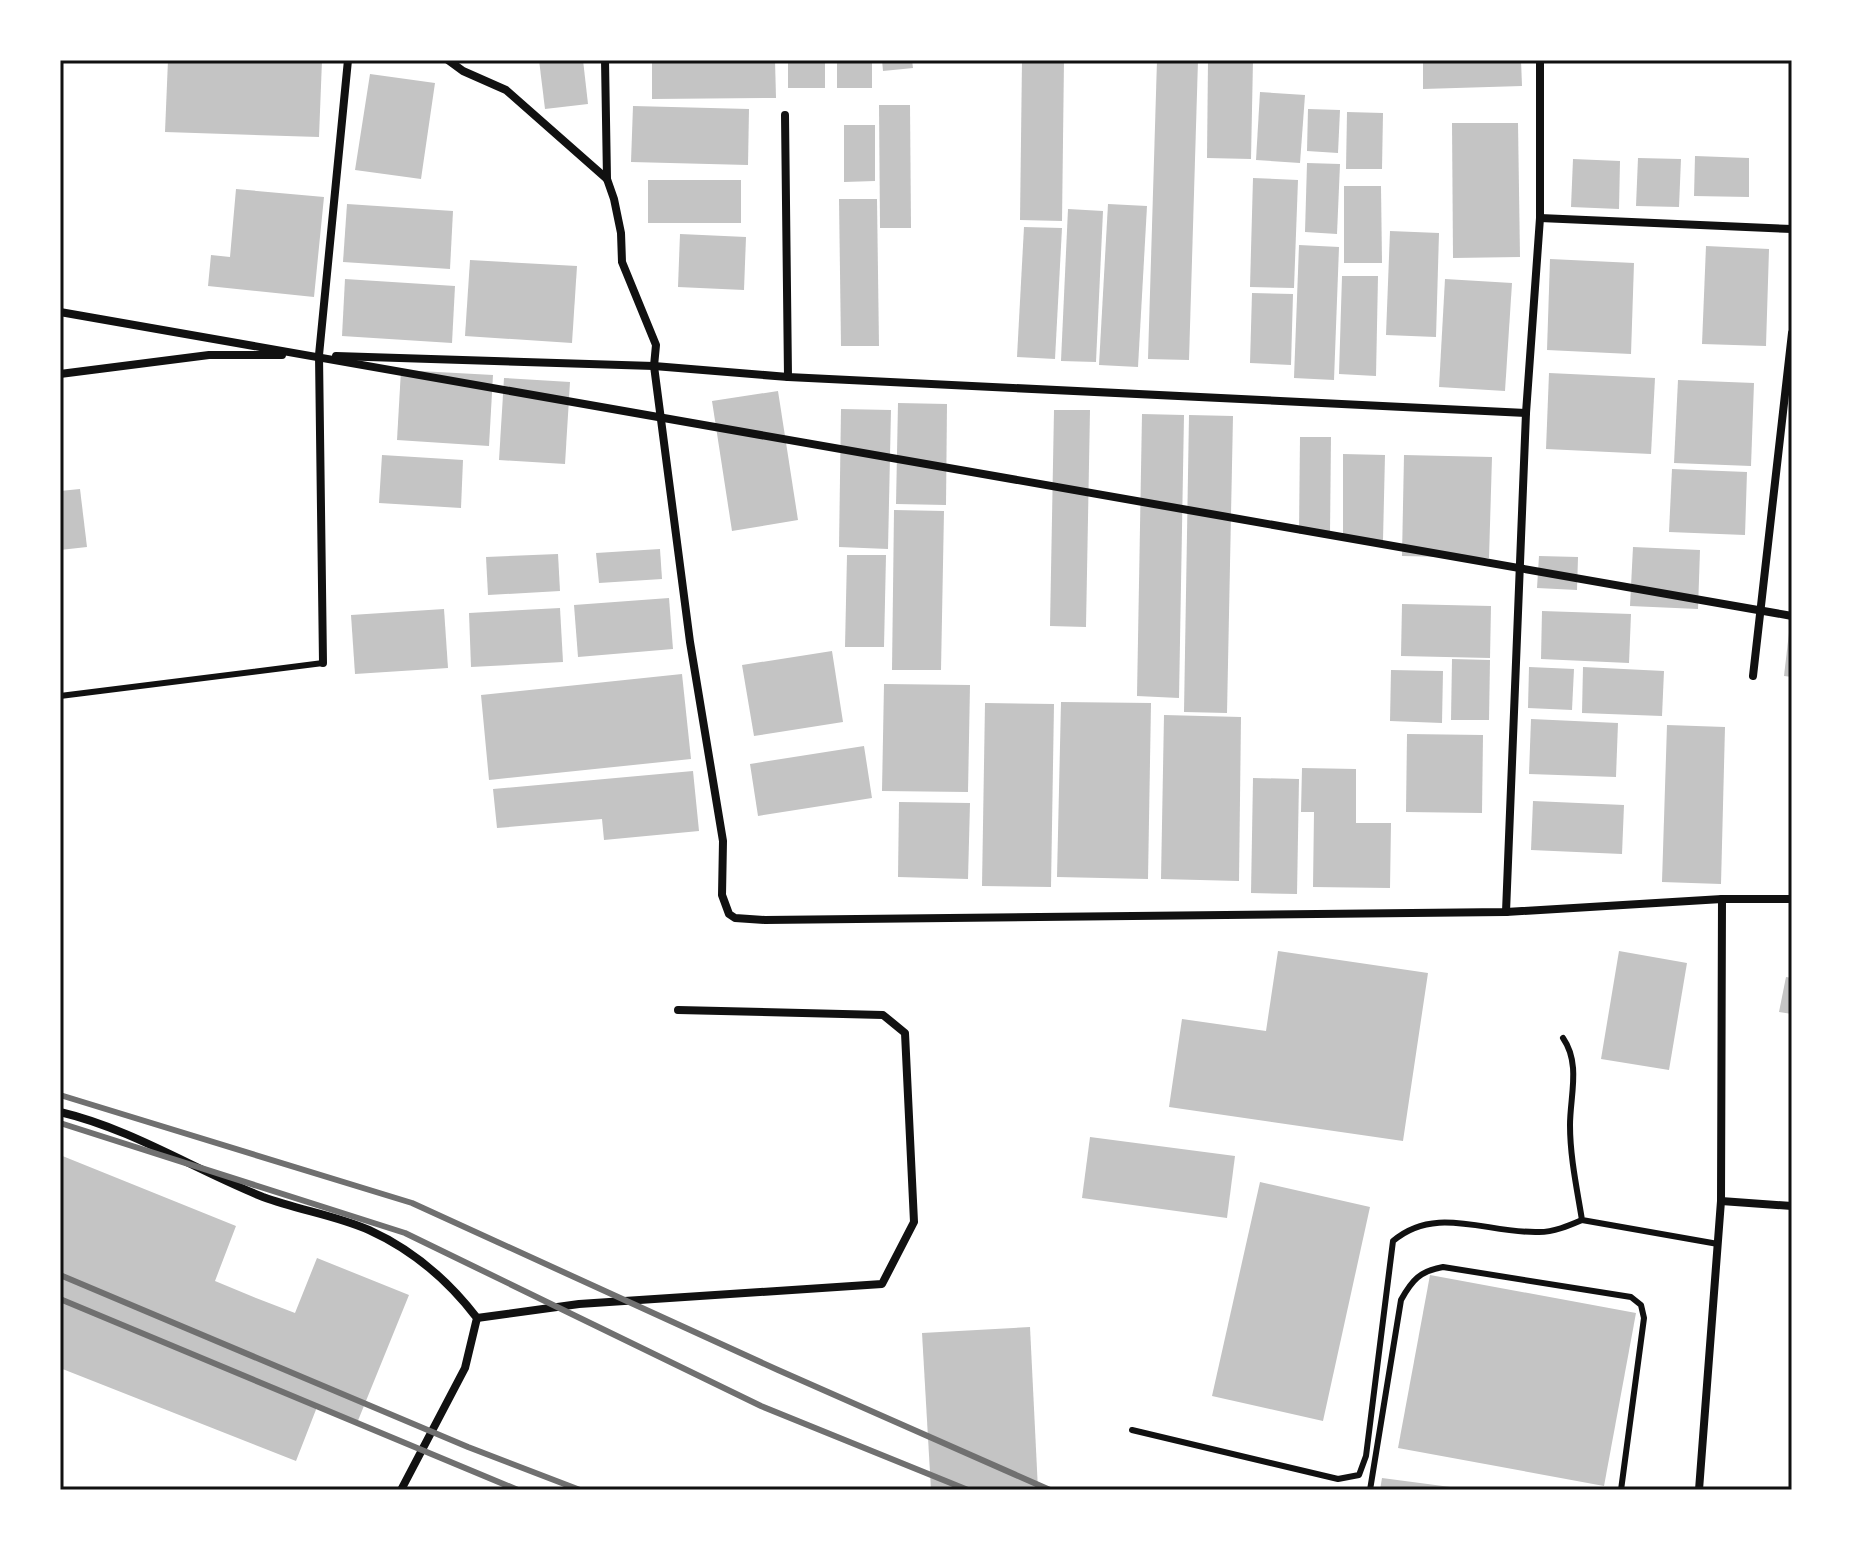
<svg xmlns="http://www.w3.org/2000/svg" width="1852" height="1550" viewBox="0 0 1852 1550" font-family="Signika,sans-serif">
	<rect width="100%" height="100%" fill="#fff"/>
	<g fill="#c4c4c4">
		<polygon points="168,60 322,60 319,137 165,132"/>
		<polygon points="539,60 583,60 588,104 545,109"/>
		<polygon points="652,60 775,60 776,98 652,99"/>
		<rect x="788" y="60" width="37" height="28"/>
		<rect x="837" y="60" width="35" height="28"/>
		<polygon points="882,60 912,60 913,68 883,71"/>
		<polygon points="1022,60 1064,60 1062,221 1020,220"/>
		<polygon points="1157,60 1198,60 1189,360 1148,359"/>
		<polygon points="1208,60 1253,60 1251,159 1207,158"/>
		<polygon points="1423,60 1521,60 1522,86 1423,89"/>
		<polygon points="370,74 435,83 421,179 355,170"/>
		<polygon points="1260,92 1305,95 1300,163 1256,160"/>
		<polygon points="879,105 910,105 911,228 880,228"/>
		<polygon points="633,106 749,109 748,165 631,162"/>
		<polygon points="1308,109 1340,110 1338,153 1307,151"/>
		<polygon points="1347,112 1383,113 1382,169 1346,169"/>
		<polygon points="1452,123 1518,123 1520,257 1453,258"/>
		<polygon points="844,125 875,125 875,181 844,182"/>
		<polygon points="1695,156 1749,158 1749,197 1694,196"/>
		<polygon points="1638,158 1681,159 1679,207 1636,206"/>
		<polygon points="1573,159 1620,161 1619,209 1571,207"/>
		<polygon points="1307,163 1340,164 1337,234 1305,232"/>
		<polygon points="1253,178 1298,180 1294,288 1250,287"/>
		<rect x="648" y="180" width="93" height="43"/>
		<polygon points="1344,186 1381,186 1382,263 1344,263"/>
		<polygon points="236,189 324,197 314,297 208,286 211,255 230,257"/>
		<polygon points="839,199 877,199 879,346 841,346"/>
		<polygon points="347,204 453,211 450,269 343,262"/>
		<polygon points="1108,204 1147,206 1138,367 1099,365"/>
		<polygon points="1068,209 1103,211 1096,362 1061,361"/>
		<polygon points="1024,227 1062,228 1055,359 1017,357"/>
		<polygon points="1390,231 1439,233 1436,337 1386,335"/>
		<polygon points="680,234 746,237 744,290 678,287"/>
		<polygon points="1299,245 1339,247 1334,380 1294,378"/>
		<polygon points="1706,246 1769,249 1766,346 1702,344"/>
		<polygon points="1550,259 1634,263 1631,354 1547,350"/>
		<polygon points="470,260 577,266 572,343 465,336"/>
		<polygon points="1342,276 1378,276 1376,376 1339,374"/>
		<polygon points="345,279 455,286 452,343 342,336"/>
		<polygon points="1445,279 1512,283 1505,391 1439,387"/>
		<polygon points="1252,293 1293,294 1291,365 1250,363"/>
		<polygon points="401,370 493,375 489,446 397,440"/>
		<polygon points="1549,373 1655,378 1651,454 1546,449"/>
		<polygon points="504,378 570,382 565,464 499,460"/>
		<polygon points="1678,380 1754,383 1751,466 1674,463"/>
		<polygon points="778,391 798,520 732,531 712,401"/>
		<polygon points="898,403 947,404 946,505 896,504"/>
		<polygon points="841,409 891,410 888,549 839,547"/>
		<polygon points="1054,410 1090,410 1086,627 1050,626"/>
		<polygon points="1142,414 1184,415 1179,698 1137,696"/>
		<polygon points="1189,415 1233,416 1227,713 1184,712"/>
		<polygon points="1300,437 1331,437 1330,534 1299,534"/>
		<polygon points="1343,454 1385,455 1383,540 1343,539"/>
		<polygon points="382,455 463,460 461,508 379,503"/>
		<polygon points="1404,455 1492,457 1489,558 1402,556"/>
		<polygon points="1672,469 1747,472 1745,535 1669,532"/>
		<polygon points="80,489 87,547 60,550 60,491"/>
		<polygon points="894,510 944,511 941,670 892,670"/>
		<polygon points="1633,547 1700,550 1698,609 1630,606"/>
		<polygon points="660,549 662,579 599,583 596,553"/>
		<polygon points="558,554 560,591 488,595 486,557"/>
		<polygon points="847,555 886,555 884,647 845,647"/>
		<polygon points="1539,556 1578,557 1577,590 1537,588"/>
		<polygon points="669,598 673,649 578,657 574,605"/>
		<polygon points="1402,604 1491,606 1490,658 1401,656"/>
		<polygon points="560,608 563,662 471,667 469,613"/>
		<polygon points="444,609 448,668 355,674 351,615"/>
		<polygon points="1542,611 1631,614 1629,663 1541,659"/>
		<polygon points="1790,624 1792,624 1792,677 1784,676"/>
		<polygon points="832,651 843,722 754,736 742,665"/>
		<polygon points="1452,659 1490,660 1489,720 1451,720"/>
		<polygon points="1529,667 1574,669 1572,710 1528,708"/>
		<polygon points="1583,667 1664,671 1662,716 1582,713"/>
		<polygon points="1391,670 1443,671 1442,723 1390,721"/>
		<polygon points="682,674 691,759 489,780 481,695"/>
		<polygon points="884,684 970,685 968,792 882,791"/>
		<polygon points="1061,702 1151,703 1148,879 1057,877"/>
		<polygon points="985,703 1054,704 1051,887 982,886"/>
		<polygon points="1164,715 1241,717 1239,881 1161,879"/>
		<polygon points="1531,719 1618,723 1616,777 1529,774"/>
		<polygon points="1667,725 1725,727 1721,884 1662,882"/>
		<polygon points="1407,734 1483,735 1482,813 1406,812"/>
		<polygon points="864,746 872,798 758,816 750,764"/>
		<polygon points="1302,768 1356,769 1356,823 1391,823 1390,888 1313,887 1314,812 1301,812"/>
		<polygon points="693,771 699,831 604,840 602,819 497,828 493,789"/>
		<polygon points="1253,778 1299,779 1297,894 1251,893"/>
		<polygon points="1533,801 1624,805 1622,854 1531,850"/>
		<polygon points="899,802 970,803 968,879 898,877"/>
		<polygon points="1278,951 1428,973 1403,1141 1169,1107 1182,1019 1266,1031"/>
		<polygon points="1619,951 1687,963 1669,1070 1601,1059"/>
		<polygon points="1786,977 1792,978 1792,1014 1779,1012"/>
		<polygon points="1090,1137 1235,1156 1227,1218 1082,1198"/>
		<polygon points="60,1155 236,1226 215,1281 256,1298 295,1313 317,1258 409,1295 357,1423 317,1407 296,1461 60,1368"/>
		<polygon points="1260,1182 1370,1207 1323,1421 1212,1396"/>
		<polygon points="1430,1275 1636,1313 1604,1486 1398,1448"/>
		<polygon points="1030,1327 1038,1490 931,1490 922,1333"/>
		<polygon points="1382,1478 1458,1488 1457,1490 1380,1490"/>
	</g>
	<g fill="none" stroke-linecap="round" stroke-linejoin="round">
		<g stroke="#111" stroke-width="6">
			<polyline points="60,696 323,663"/>
			<path d="M1563 1038C1581 1064 1570 1096 1570 1125 1570 1157 1577 1189 1582 1220L1718 1244"/>
			<path d="M1132 1430 1338 1479 1359 1475 1366 1456 1393 1241C1436 1204 1488 1234 1539 1232 1554 1232 1568 1226 1582 1220"/>
			<path d="M1370 1490 1401 1300C1412 1280 1420 1271 1443 1267L1631 1297 1641 1305 1644 1318 1621 1490"/>
		</g>
		<g stroke="#111" stroke-width="8">
			<polyline points="448,60 463,71 506,90 607,179 614,199 621,233 622,262 656,345 654,366 690,642 723,841 722,895 729,914 735,918 765,920 1506,912 1722,899 1792,899"/>
			<polyline points="605,60 607,179"/>
			<polyline points="785,115 788,377"/>
			<polyline points="1540,218 1792,229"/>
			<polyline points="60,312 1792,616"/>
			<polyline points="336,356 654,366 788,377 1526,413"/>
			<polyline points="60,374 209,355 282,355"/>
			<polyline points="323,663 319,355 348,60"/>
			<polyline points="1753,676 1792,333"/>
			<polyline points="1506,912 1526,413 1540,218 1540,60"/>
			<path d="M60 1112C132 1129 195 1170 263 1197 298 1210 335 1215 369 1230 413 1250 448 1280 477 1318L465 1368 401 1490"/>
			<polyline points="1721,1201 1792,1206"/>
			<polyline points="477,1318 579,1304 882,1284 914,1222 905,1033 883,1015 678,1010"/>
			<polyline points="1699,1490 1721,1201 1722,899"/>
		</g>
		<g stroke="#707070" stroke-width="6">
			<polyline points="60,1095 412,1203 778,1370 1050,1490"/>
			<polyline points="60,1123 405,1233 761,1406 968,1490"/>
			<polyline points="60,1275 468,1447 580,1490"/>
			<polyline points="60,1299 518,1490"/>
		</g>
	</g>
	<rect width="1852" height="1550" fill="none" stroke="#ffffff" stroke-width="124"/>
	<rect x="62" y="62" width="1728" height="1426" fill="none" stroke="#111" stroke-width="3"/>
</svg>
